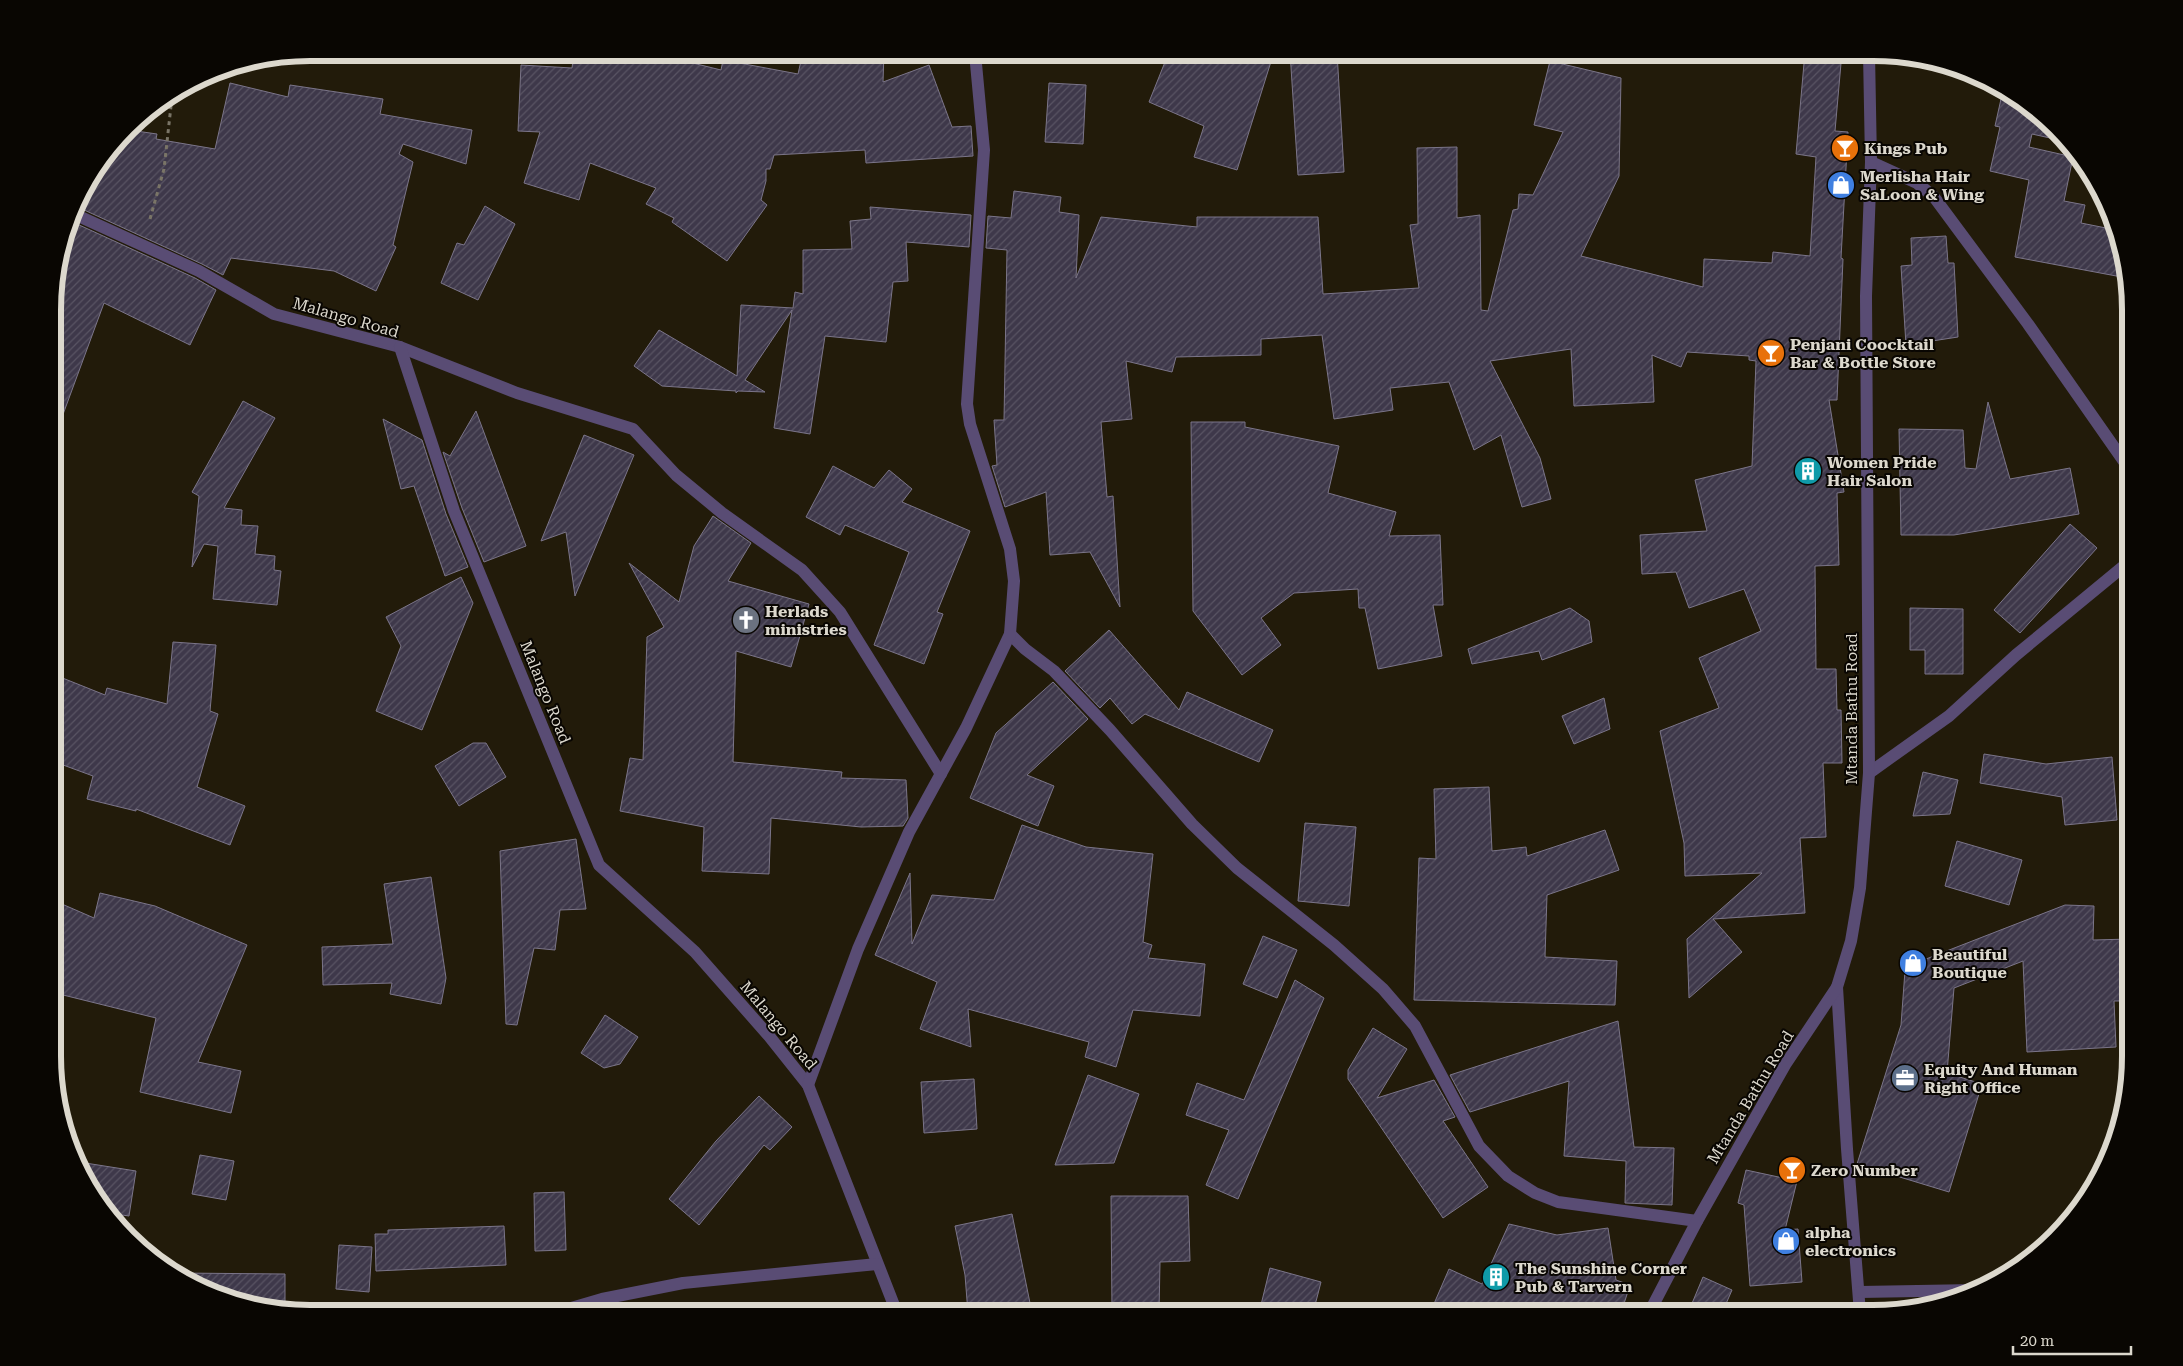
<svg xmlns="http://www.w3.org/2000/svg" width="2183" height="1366" viewBox="0 0 2183 1366" font-family="'Roboto Serif',serif">
	<defs>
		<pattern id="building-hatch" width="6" height="6" patternUnits="userSpaceOnUse" patternTransform="scale(1.25)"><rect width="6" height="6" fill="#3e384a"/><path d="M-1 1l2-2M0 6l6-6M5 7l2-2" fill="none" stroke="#595463"/></pattern>
	</defs>
	<rect width="100%" height="100%" fill="#221b0a"/>
	<g fill="url(#building-hatch)" stroke="#7b7589">
		<polygon points="574,52 648,52 721,70 723,60 798,74 803,52 884,52 883,82 929,65 952,127 971,126 973,156 866,163 865,150 774,155 770,169 766,169 766,181 761,200 767,205 727,261 672,222 674,218 646,204 656,188 590,163 579,200 524,183 540,132 518,131 521,65 572,68"/>
		<polygon points="1169,52 1274,52 1237,170 1194,157 1204,126 1149,102"/>
		<polygon points="1290,52 1337,52 1344,172 1298,175"/>
		<polygon points="1805,52 1842,52 1835,131 1848,132 1841,258 1843,259 1837,400 1829,400 1844,492 1837,493 1839,565 1815,566 1816,669 1836,669 1837,710 1841,710 1842,763 1823,763 1826,837 1800,838 1805,913 1713,919 1742,952 1689,998 1687,939 1762,873 1685,876 1684,843 1660,731 1719,708 1699,658 1761,631 1744,589 1689,608 1676,572 1642,574 1640,535 1707,531 1695,480 1752,466 1756,361 1749,360 1749,356 1687,352 1681,367 1652,355 1654,402 1574,406 1571,349 1490,361 1540,458 1551,499 1522,507 1501,435 1474,450 1449,382 1390,388 1393,410 1334,419 1322,335 1261,339 1261,355 1176,357 1172,372 1126,361 1132,419 1101,422 1107,497 1113,496 1120,607 1090,552 1050,555 1046,492 1005,507 992,466 997,465 994,420 1004,420 1007,250 986,248 988,216 1011,218 1014,191 1061,197 1059,212 1079,215 1076,278 1101,217 1197,227 1197,217 1318,217 1323,294 1419,288 1410,225 1418,224 1417,148 1457,147 1457,218 1480,215 1481,310 1488,311 1513,210 1518,209 1519,194 1533,195 1563,132 1534,125 1550,61 1621,78 1619,176 1581,256 1703,287 1704,259 1772,263 1773,252 1810,256 1816,157 1796,154"/>
		<polygon points="230,83 288,97 290,85 383,99 380,114 472,130 466,164 403,144 399,154 413,162 393,245 396,247 376,291 334,271 231,258 223,275 202,264 82,209 92,179 129,130 157,134 156,139 215,149"/>
		<polygon points="1049,83 1086,85 1083,144 1045,142"/>
		<polygon points="2003,90 2016,96 2068,142 2032,134 2029,147 2073,157 2064,201 2085,205 2081,223 2116,230 2122,243 2127,278 2015,257 2029,180 1990,171 2000,127 1995,126"/>
		<polygon points="485,206 515,224 478,300 441,283 457,243 464,245"/>
		<polygon points="870,207 971,215 969,247 906,242 908,281 893,282 886,342 825,336 810,434 774,428 792,310 745,380 765,392 738,391 736,393 736,391 662,386 634,366 659,330 737,376 741,305 793,308 795,292 803,294 803,250 852,249 850,221 871,219"/>
		<polygon points="77,224 195,278 216,290 190,345 104,303 58,428 55,427 55,277 68,234 73,236"/>
		<polygon points="1946,236 1948,263 1954,263 1958,337 1906,345 1901,266 1912,265 1911,238"/>
		<polygon points="243,401 275,418 224,508 242,510 241,525 258,526 255,554 275,556 274,570 281,571 277,605 213,599 218,546 204,544 192,567 199,496 192,492"/>
		<polygon points="1988,402 2010,479 2070,468 2079,514 1954,535 1901,535 1899,429 1963,430 1965,468 1976,469"/>
		<polygon points="476,411 526,546 484,562 462,508 443,452 450,456"/>
		<polygon points="383,419 422,440 446,514 468,567 445,576 414,486 401,489"/>
		<polygon points="1191,422 1245,422 1245,427 1339,446 1328,493 1396,512 1389,536 1440,535 1443,605 1433,605 1442,656 1378,669 1365,608 1359,608 1358,589 1294,593 1261,618 1281,645 1242,675 1193,611"/>
		<polygon points="584,435 634,455 575,596 566,532 541,541"/>
		<polygon points="833,466 874,488 889,470 912,489 902,502 970,531 937,612 943,614 924,664 874,645 909,552 845,525 840,535 806,517"/>
		<polygon points="713,516 751,543 728,581 809,604 791,667 736,651 733,762 842,772 841,778 906,780 908,818 903,826 861,827 771,818 769,874 702,871 704,827 620,811 630,758 643,760 647,637 664,627 629,563 679,602 694,546"/>
		<polygon points="2070,524 2097,548 2020,633 1994,610"/>
		<polygon points="461,577 473,603 422,730 376,711 401,646 386,617"/>
		<polygon points="1570,608 1589,621 1592,642 1542,660 1539,651 1472,664 1468,649"/>
		<polygon points="1910,608 1963,609 1963,674 1925,674 1925,650 1910,650"/>
		<polygon points="1109,630 1179,710 1187,692 1273,730 1259,762 1145,714 1132,724 1110,698 1100,708 1065,671"/>
		<polygon points="173,642 216,645 210,711 218,714 197,787 245,806 230,845 136,809 136,811 87,799 93,776 55,762 55,675 105,695 107,688 167,704"/>
		<polygon points="1053,682 1088,719 1027,775 1054,786 1038,826 970,798 996,733"/>
		<polygon points="1604,698 1610,729 1574,744 1562,716"/>
		<polygon points="473,743 486,743 506,777 459,806 435,766"/>
		<polygon points="1984,754 2046,764 2112,757 2117,820 2065,825 2062,797 1980,783"/>
		<polygon points="1923,772 1958,780 1950,814 1913,816"/>
		<polygon points="1489,787 1492,851 1526,847 1527,856 1605,830 1619,870 1547,895 1545,957 1617,961 1615,1005 1414,1000 1419,858 1436,859 1434,789"/>
		<polygon points="1305,823 1356,827 1349,906 1298,901"/>
		<polygon points="1022,825 1086,847 1153,854 1143,942 1152,945 1148,958 1205,964 1200,1016 1133,1010 1116,1067 1085,1057 1089,1042 968,1009 971,1047 920,1029 937,982 875,955 910,873 912,944 932,895 994,900"/>
		<polygon points="576,839 586,909 560,910 555,950 534,948 517,1025 506,1024 500,851"/>
		<polygon points="1957,841 2022,860 2009,905 1945,886"/>
		<polygon points="431,877 446,978 441,1004 390,994 392,983 323,985 322,947 393,944 384,884"/>
		<polygon points="100,893 155,906 247,945 198,1062 241,1071 231,1113 140,1092 156,1018 55,993 55,901 94,918"/>
		<polygon points="2065,905 2094,906 2093,940 2130,939 2130,1001 2114,1001 2116,1047 2027,1052 2023,961 1954,988 1947,1073 1982,1084 1949,1192 1857,1164 1901,1025 1906,957 1926,959"/>
		<polygon points="1263,936 1297,950 1277,998 1243,984"/>
		<polygon points="1295,980 1324,998 1238,1199 1206,1185 1229,1130 1186,1115 1197,1083 1244,1100"/>
		<polygon points="605,1015 638,1037 620,1064 604,1068 581,1053"/>
		<polygon points="1618,1021 1634,1147 1674,1148 1672,1205 1625,1203 1626,1161 1564,1156 1569,1081 1470,1112 1450,1075"/>
		<polygon points="1373,1028 1407,1049 1377,1098 1434,1080 1455,1117 1443,1121 1488,1187 1443,1218 1348,1079 1348,1070"/>
		<polygon points="1088,1075 1139,1094 1114,1163 1055,1165"/>
		<polygon points="974,1079 977,1129 924,1133 921,1082"/>
		<polygon points="759,1096 792,1127 770,1150 764,1145 699,1225 669,1199 716,1141"/>
		<polygon points="200,1155 234,1161 226,1200 192,1194"/>
		<polygon points="79,1162 136,1171 129,1216 108,1213 87,1185"/>
		<polygon points="1746,1170 1797,1181 1785,1230 1798,1229 1802,1282 1750,1286 1744,1205 1738,1203"/>
		<polygon points="564,1192 566,1250 535,1251 534,1193"/>
		<polygon points="1111,1196 1188,1196 1190,1261 1160,1262 1159,1313 1112,1313"/>
		<polygon points="1012,1214 1032,1313 968,1313 965,1275 955,1226"/>
		<polygon points="1509,1224 1557,1235 1608,1228 1616,1280 1630,1285 1621,1313 1430,1313 1449,1269 1482,1284"/>
		<polygon points="504,1226 506,1265 376,1271 375,1234 388,1234 388,1230"/>
		<polygon points="339,1245 372,1247 369,1292 336,1289"/>
		<polygon points="1270,1268 1321,1282 1313,1313 1259,1313"/>
		<polygon points="178,1273 285,1274 285,1309 227,1300 178,1276"/>
		<polygon points="1703,1277 1732,1290 1722,1313 1688,1313"/>
	</g>
	<g fill="none" stroke-linecap="round" stroke-linejoin="round">
		<polyline stroke="#7a7567" stroke-width="3" stroke-dasharray="4 4" stroke-linecap="butt" points="150,219 164,169 172,97"/>
		<g stroke="#594c74" stroke-width="12">
			<polyline points="1871,162 1917,183 1934,197 2028,324 2130,470"/>
			<polyline points="74,214 199,271 274,314 400,347 517,393 633,429 676,475 722,513 802,570 840,612 941,774"/>
			<polyline points="400,347 454,511 599,865 695,952 769,1036 808,1085 897,1313"/>
			<polyline points="1010,634 1025,649 1054,671 1110,730 1192,824 1237,868 1334,945 1383,989 1415,1026 1479,1146 1508,1176 1535,1193 1558,1202 1697,1221"/>
			<polyline points="1869,773 1949,716 2016,655 2130,561"/>
			<polyline points="1837,987 1847,1149 1860,1313"/>
			<polyline points="808,1085 858,949 909,832 966,728 1010,634 1014,581 1010,549 970,424 967,404 984,150 975,53"/>
			<polyline points="1860,1292 1975,1290"/>
			<polyline points="554,1313 602,1299 683,1283 877,1264"/>
			<polyline points="1649,1313 1697,1221 1785,1065 1837,987 1851,941 1860,888 1869,773 1866,296 1871,162 1869,53"/>
		</g>
	</g>
	<defs>
		<symbol id="bar-disc" viewBox="-11 -11 22 22"><circle r="9.5" fill="#e8710a" stroke="#090602"/><path d="M-6-5H6L.8 .8V4.5H3.5V6h-7V4.5H-.8V.8Z" fill="#fff"/></symbol>
		<symbol id="shop-disc" viewBox="-11 -11 22 22"><circle r="9.5" fill="#3f7fe0" stroke="#090602"/><path d="M-5-2.5h2.3a2.7 3.5 0 0 1 5.4 0H5L5.5 6h-11ZM-1.5-2.5h3a1.5 2.3 0 0 0-3 0Z" fill="#fff"/></symbol>
		<symbol id="building-disc" viewBox="-11 -11 22 22"><circle r="9.5" fill="#0f9aa8" stroke="#090602"/><path d="M-4-6H4V6H1V3H-1V6H-4ZM-2.5-4.3h1.7v1.8h-1.7ZM.8-4.3h1.7v1.8H.8ZM-2.5-1h1.7V.8h-1.7ZM.8-1h1.7V.8H.8Z" fill="#fff"/></symbol>
		<symbol id="church-disc" viewBox="-11 -11 22 22"><circle r="9.5" fill="#6b7280" stroke="#090602"/><path d="M-1.2-6h2.4v3.5h3.3v2.4h-3.3V6h-2.4V-.1h-3.3v-2.4h3.3Z" fill="#fff"/></symbol>
		<symbol id="office-disc" viewBox="-11 -11 22 22"><circle r="9.5" fill="#5c6f8a" stroke="#090602"/><path d="M-6-3h4V-5.5h4V-3h4V5H-6ZM-1-4.5V-3h2v-1.5ZM-6 0V1H6V0Z" fill="#fff"/></symbol>
	</defs>
	<g fill-rule="evenodd">
		<use href="#bar-disc" x="1829" y="132" width="32" height="32"/>
		<use href="#shop-disc" x="1825" y="169" width="32" height="32"/>
		<use href="#bar-disc" x="1755" y="337" width="32" height="32"/>
		<use href="#building-disc" x="1792" y="455" width="32" height="32"/>
		<use href="#church-disc" x="730" y="604" width="32" height="32"/>
		<use href="#shop-disc" x="1897" y="947" width="32" height="32"/>
		<use href="#office-disc" x="1889" y="1062" width="32" height="32"/>
		<use href="#bar-disc" x="1776" y="1154" width="32" height="32"/>
		<use href="#shop-disc" x="1770" y="1225" width="32" height="32"/>
		<use href="#building-disc" x="1480" y="1261" width="32" height="32"/>
	</g>
	<g text-anchor="middle" stroke-width="4" stroke-linejoin="round" paint-order="stroke">
		<g font-size="16" font-weight="bold" fill="#dcd8cd" stroke="#090602" text-anchor="start">
			<text x="1864" y="154">Kings Pub</text>
			<text x="1860" y="182">Merlisha Hair<tspan x="1860" dy="18">SaLoon &amp; Wing</tspan></text>
			<text x="1790" y="350">Penjani Coocktail<tspan x="1790" dy="18">Bar &amp; Bottle Store</tspan></text>
			<text x="1827" y="468">Women Pride<tspan x="1827" dy="18">Hair Salon</tspan></text>
			<text x="765" y="617">Herlads<tspan x="765" dy="18">ministries</tspan></text>
			<text x="1932" y="960">Beautiful<tspan x="1932" dy="18">Boutique</tspan></text>
			<text x="1924" y="1075">Equity And Human<tspan x="1924" dy="18">Right Office</tspan></text>
			<text x="1811" y="1176">Zero Number</text>
			<text x="1805" y="1238">alpha<tspan x="1805" dy="18">electronics</tspan></text>
			<text x="1515" y="1274">The Sunshine Corner<tspan x="1515" dy="18">Pub &amp; Tarvern</tspan></text>
		</g>
		<g font-size="16" fill="#dcd8cd" stroke="#090602">
			<text transform="translate(346 317) rotate(16)" y="6">Malango Road</text>
			<text transform="translate(546 692) rotate(68)" y="6">Malango Road</text>
			<text transform="translate(1851 709) rotate(-90)" y="6">Mtanda Bathu Road</text>
			<text transform="translate(779 1025) rotate(50)" y="6">Malango Road</text>
			<text transform="translate(1750 1097) rotate(-59)" y="6">Mtanda Bathu Road</text>
		</g>
	</g>
	<path d="M0 0H2183V1366H0ZM310 61H1873A249 249 0 0 1 2122 310V1056A249 249 0 0 1 1873 1305H310A249 249 0 0 1 61 1056V310A249 249 0 0 1 310 61Z" fill="#090602" fill-rule="evenodd"/>
	<path fill="none" stroke="#dcd8cd" stroke-width="6" d="M310 61H1873A249 249 0 0 1 2122 310V1056A249 249 0 0 1 1873 1305H310A249 249 0 0 1 61 1056V310A249 249 0 0 1 310 61Z"/>
	<path d="M2013 1346v8h118v-8" fill="none" stroke="#dcd8cd" stroke-width="2.5"/>
	<text x="2020" y="1346" font-size="15" fill="#dcd8cd" stroke="#090602" stroke-width="4" paint-order="stroke">20 m</text>
</svg>
